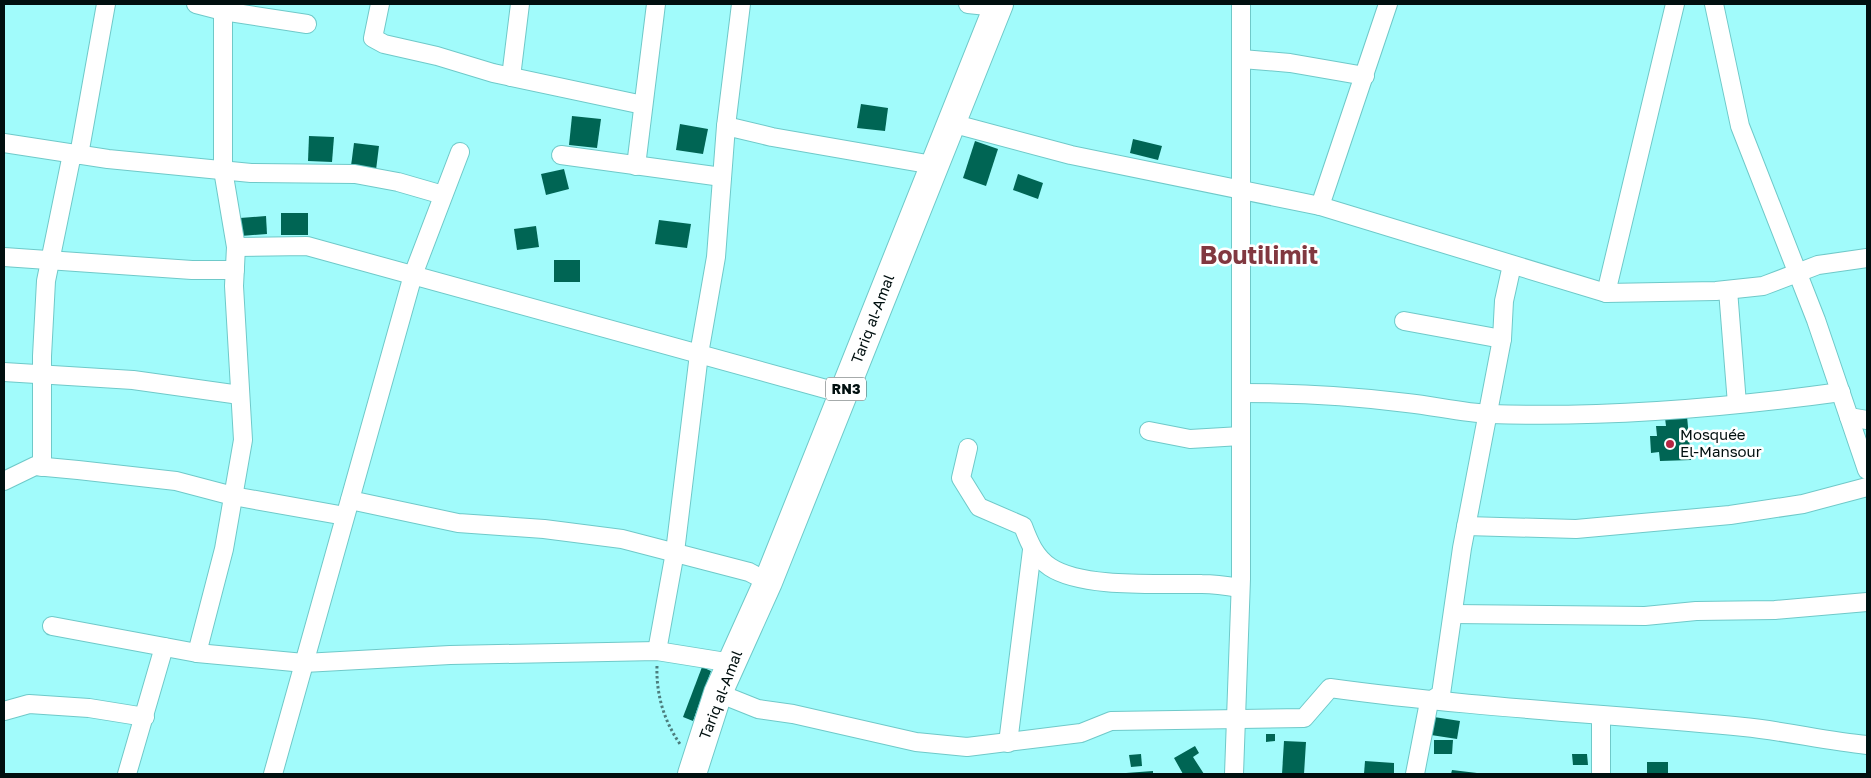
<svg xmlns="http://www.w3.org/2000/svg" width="1871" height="778" viewBox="0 0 1871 778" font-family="'Golos Text',sans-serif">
	<rect width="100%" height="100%" fill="#a1fbfb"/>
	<g fill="#006554">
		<polygon points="861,104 888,108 885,131 857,128"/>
		<polygon points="572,116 601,119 597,148 569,145"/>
		<polygon points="680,124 708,129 703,154 676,150"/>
		<polygon points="309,136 334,137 332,162 308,161"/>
		<polygon points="1133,139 1162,146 1158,160 1130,153"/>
		<polygon points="975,141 998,149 986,186 963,178"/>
		<polygon points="354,143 379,146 376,170 351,166"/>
		<polygon points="564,169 569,189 546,195 541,174"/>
		<polygon points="1018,174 1043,183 1038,199 1013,190"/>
		<rect x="281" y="213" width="27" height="22"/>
		<polygon points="266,216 267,234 241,236 240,218"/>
		<polygon points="659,220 691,224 687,248 655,244"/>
		<polygon points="536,226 539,247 517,250 514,229"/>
		<rect x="554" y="260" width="26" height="22"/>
		<polygon points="1687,416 1691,460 1660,461 1659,452 1651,453 1650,436 1657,436 1656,426 1666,426 1665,418"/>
		<polygon points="702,667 711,671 693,721 683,717"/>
		<polygon points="1434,717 1460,721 1457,739 1431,735"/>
		<polygon points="1266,734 1275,734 1275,741 1266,742"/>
		<polygon points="1434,740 1453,740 1452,754 1434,754"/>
		<polygon points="1284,741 1306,742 1304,774 1282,774"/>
		<polygon points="1195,746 1199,753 1193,757 1204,774 1183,774 1174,758"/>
		<polygon points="1141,754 1142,766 1131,767 1129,755"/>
		<polygon points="1572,754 1587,754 1588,765 1573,765"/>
		<polygon points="1365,761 1394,763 1394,774 1364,774"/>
		<rect x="1647" y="762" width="21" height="12"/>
		<polygon points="1452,770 1477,773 1477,774 1451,774"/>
		<polygon points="1153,771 1153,774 1126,774 1126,773"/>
	</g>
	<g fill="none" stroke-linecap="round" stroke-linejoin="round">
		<defs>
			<g id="street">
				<polyline points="196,4 223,11 307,24"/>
				<polyline points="380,4 373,38 384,44 437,56 493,73 643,105"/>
				<polyline points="968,4 997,7"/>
				<polyline points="1714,4 1740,126 1816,320 1867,470"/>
				<polyline points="1242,59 1290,63 1365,76"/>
				<polyline points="511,77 520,4"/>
				<polyline points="951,123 1071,155 1320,206 1606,293 1716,291 1763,286 1818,265 1867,258"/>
				<polyline points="726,126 772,137 933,165"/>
				<polyline points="4,143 108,159 251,173 355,174 398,182 443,195"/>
				<polyline points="79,155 106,4"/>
				<polyline points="561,155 722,177"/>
				<polyline points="636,166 656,4"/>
				<polyline points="1320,206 1388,4"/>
				<polyline points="236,247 307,246 844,394"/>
				<polyline points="4,257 192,270 235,270"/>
				<polyline points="1728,290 1737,404"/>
				<polyline points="1606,293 1675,4"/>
				<polyline points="1404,321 1502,339"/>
				<polyline points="4,372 133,380 240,395"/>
				<path d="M1242 393C1297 393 1352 396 1407 403 1435 406 1463 413 1490 414 1607 418 1725 408 1841 392"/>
				<polyline points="1849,417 1867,420"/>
				<polyline points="1149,431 1190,439 1241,436"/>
				<path d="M968 448 961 478 979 507 1023 526C1029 542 1035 557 1050 567 1083 589 1163 583 1202 584 1215 584 1228 586 1240 588"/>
				<polyline points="42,467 42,356 46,281 72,154"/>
				<polyline points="4,481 35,466 78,470 176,481 233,496 345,516"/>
				<polyline points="350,500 458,523 544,529 622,539 749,572 768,582"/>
				<polyline points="1466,526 1576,529 1730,515 1803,504 1867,487"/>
				<polyline points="1453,614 1645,616 1696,611 1775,610 1867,602"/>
				<polyline points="52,626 197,653 304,663 450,655 657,651 732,663"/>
				<polyline points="657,651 675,552 699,354 716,257 726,126 741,4"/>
				<polyline points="197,653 224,549 243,440 234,286 236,247 223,170 223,4"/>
				<path d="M718 693 758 709 793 714 916 742 967 747 1081 733 1111 721 1304 718 1330 688C1468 707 1606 714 1744 727 1785 731 1826 741 1867 745"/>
				<polyline points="4,711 29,704 89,708 145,717"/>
				<polyline points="1008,743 1032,550"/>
				<polyline points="127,774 164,647"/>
				<polyline points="273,774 413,275 460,152"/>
				<polyline points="1234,774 1241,579 1241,4"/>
				<polyline points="1415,774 1429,702 1441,694 1462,548 1502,339 1504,301 1512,265"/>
				<polyline points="1601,774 1601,715"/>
			</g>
			<polyline id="highway" points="692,774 718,693 768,582 999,4"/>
		</defs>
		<use href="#street" stroke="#6fc9c9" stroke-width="20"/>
		<use href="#highway" stroke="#6fc9c9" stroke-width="30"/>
		<path stroke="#4c7e7e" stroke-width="3" stroke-dasharray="2.5 2.5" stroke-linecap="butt" d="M657 666C656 694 664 721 680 744"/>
		<use href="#street" stroke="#fff" stroke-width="18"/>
		<use href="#highway" stroke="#fff" stroke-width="28"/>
	</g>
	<circle fill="#b72543" stroke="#fff" stroke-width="2" cx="1670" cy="444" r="5"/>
	<g text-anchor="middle" stroke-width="5" stroke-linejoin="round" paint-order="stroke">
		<rect fill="#fff" stroke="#4c5757" stroke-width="1" x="826" y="377.5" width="40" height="23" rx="4"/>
		<g font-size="14" font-weight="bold" fill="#000f0f">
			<text x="846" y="394">RN3</text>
		</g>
		<g font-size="15" fill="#000f0f" stroke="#fff">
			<text transform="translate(873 319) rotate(-69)" y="5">Tariq al-Amal</text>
			<text transform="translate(721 695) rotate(-69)" y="5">Tariq al-Amal</text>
		</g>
		<g font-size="15" fill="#000f0f" stroke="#fff" text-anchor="start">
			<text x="1680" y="440">Mosquée<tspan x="1680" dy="17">El-Mansour</tspan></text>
		</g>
		<g font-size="25" font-weight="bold" fill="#813840" stroke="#fff">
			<text x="1259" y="264">Boutilimit</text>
		</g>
	</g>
	<rect width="1871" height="778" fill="none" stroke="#000f0f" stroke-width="10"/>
</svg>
